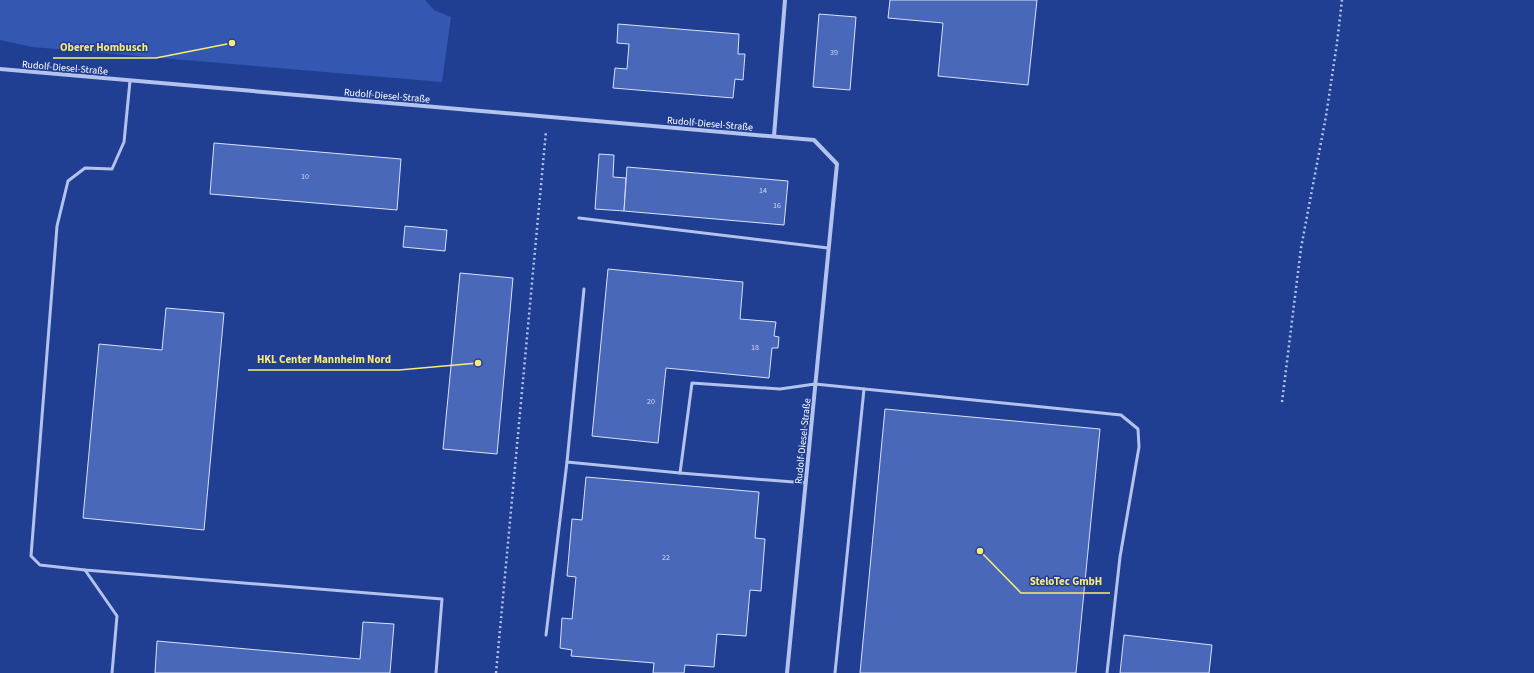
<svg xmlns="http://www.w3.org/2000/svg" width="1534" height="673" viewBox="0 0 1534 673" font-family="'Source Sans 3',sans-serif">
	<rect width="100%" height="100%" fill="#203f93"/>
	<polygon fill="#3457b1" points="0,0 425,0 434,10 451,17 442,82 32,47 0,40"/>
	<g fill="#4968ba" stroke="#d9e2fa">
		<polygon points="890,0 1037,0 1028,85 938,76 943,23 888,18"/>
		<polygon points="819,14 856,17 850,90 813,87"/>
		<polygon points="618,24 739,34 738,54 745,54 743,80 735,79 733,98 613,88 615,68 627,69 629,44 617,43"/>
		<polygon points="214,143 401,159 397,210 210,194"/>
		<polygon points="599,154 614,155 613,177 626,178 624,211 595,209"/>
		<polygon points="627,167 788,181 784,225 624,211"/>
		<polygon points="405,226 447,230 445,251 403,247"/>
		<polygon points="608,269 743,282 740,319 776,322 774,336 779,337 778,348 772,348 769,378 666,368 658,443 592,436"/>
		<polygon points="460,273 513,278 497,454 443,449"/>
		<polygon points="166,308 224,313 204,530 83,518 99,344 162,350"/>
		<polygon points="885,409 1100,429 1076,673 860,673"/>
		<polygon points="586,477 759,492 755,538 765,539 761,591 750,590 746,636 717,634 714,667 685,665 684,673 653,673 654,663 571,656 572,650 560,648 562,618 572,619 576,577 567,576 572,519 582,520"/>
		<polygon points="363,622 394,624 390,673 155,673 157,641 360,659"/>
		<polygon points="1124,635 1212,645 1209,673 1120,673"/>
	</g>
	<g fill="none" stroke-linecap="round" stroke-linejoin="round">
		<g stroke="#b3c3ee" stroke-width="2.5" stroke-dasharray="2 3" stroke-linecap="butt">
			<polyline points="1282,402 1301,248 1326,116 1337,43 1342,0"/>
			<polyline points="496,673 546,131"/>
		</g>
		<g stroke="#b3c3ee" stroke-width="3">
			<polyline points="130,81 124,142 112,169 85,168 68,181 57,226 31,556 40,565 85,570 442,599 436,673"/>
			<polyline points="579,218 828,248"/>
			<polyline points="584,289 567,462 680,473 692,383 780,389 815,384 1121,415 1138,429 1139,447 1120,557 1107,673"/>
			<polyline points="680,473 806,483"/>
			<polyline points="85,570 117,616 112,673"/>
			<polyline points="546,635 567,462"/>
			<polyline points="835,673 864,389"/>
		</g>
		<g stroke="#b3c3ee" stroke-width="4">
			<polyline points="0,69 814,140 837,164 787,673"/>
			<polyline points="774,136 785,0"/>
		</g>
	</g>
	<g text-anchor="middle" stroke-width="3" stroke-linejoin="round" paint-order="stroke">
		<g font-size="8" fill="#d2d9ee">
			<text x="834" y="55">39</text>
			<text x="305" y="179">10</text>
			<text x="763" y="193">14</text>
			<text x="777" y="208">16</text>
			<text x="755" y="350">18</text>
			<text x="651" y="404">20</text>
			<text x="666" y="560">22</text>
		</g>
		<g font-size="10" fill="#fff" stroke="#203f93">
			<text transform="translate(65 67) rotate(5)" y="4">Rudolf-Diesel-Straße</text>
			<text transform="translate(387 95) rotate(5)" y="4">Rudolf-Diesel-Straße</text>
			<text transform="translate(710 123) rotate(5)" y="4">Rudolf-Diesel-Straße</text>
			<text transform="translate(802 441) rotate(-84)" y="4">Rudolf-Diesel-Straße</text>
		</g>
	</g>
	<path fill="none" stroke="#fbeb74" stroke-width="1.5" d="M232 43L156 58H53M478 363L399 370H248M980 551L1021 593H1110"/>
	<g fill="#fbeb74" stroke="#203f93" stroke-width="1.5">
		<circle cx="232" cy="43" r="4"/>
		<circle cx="478" cy="363" r="4"/>
		<circle cx="980" cy="551" r="4"/>
	</g>
	<g font-size="11" text-anchor="middle" font-weight="bold" fill="#fbeb74" stroke="#203f93" stroke-width="3" stroke-linejoin="round" paint-order="stroke">
		<text x="104" y="51">Oberer Hombusch</text>
		<text x="324" y="363">HKL Center Mannheim Nord</text>
		<text x="1066" y="585">SteloTec GmbH</text>
	</g>
</svg>
